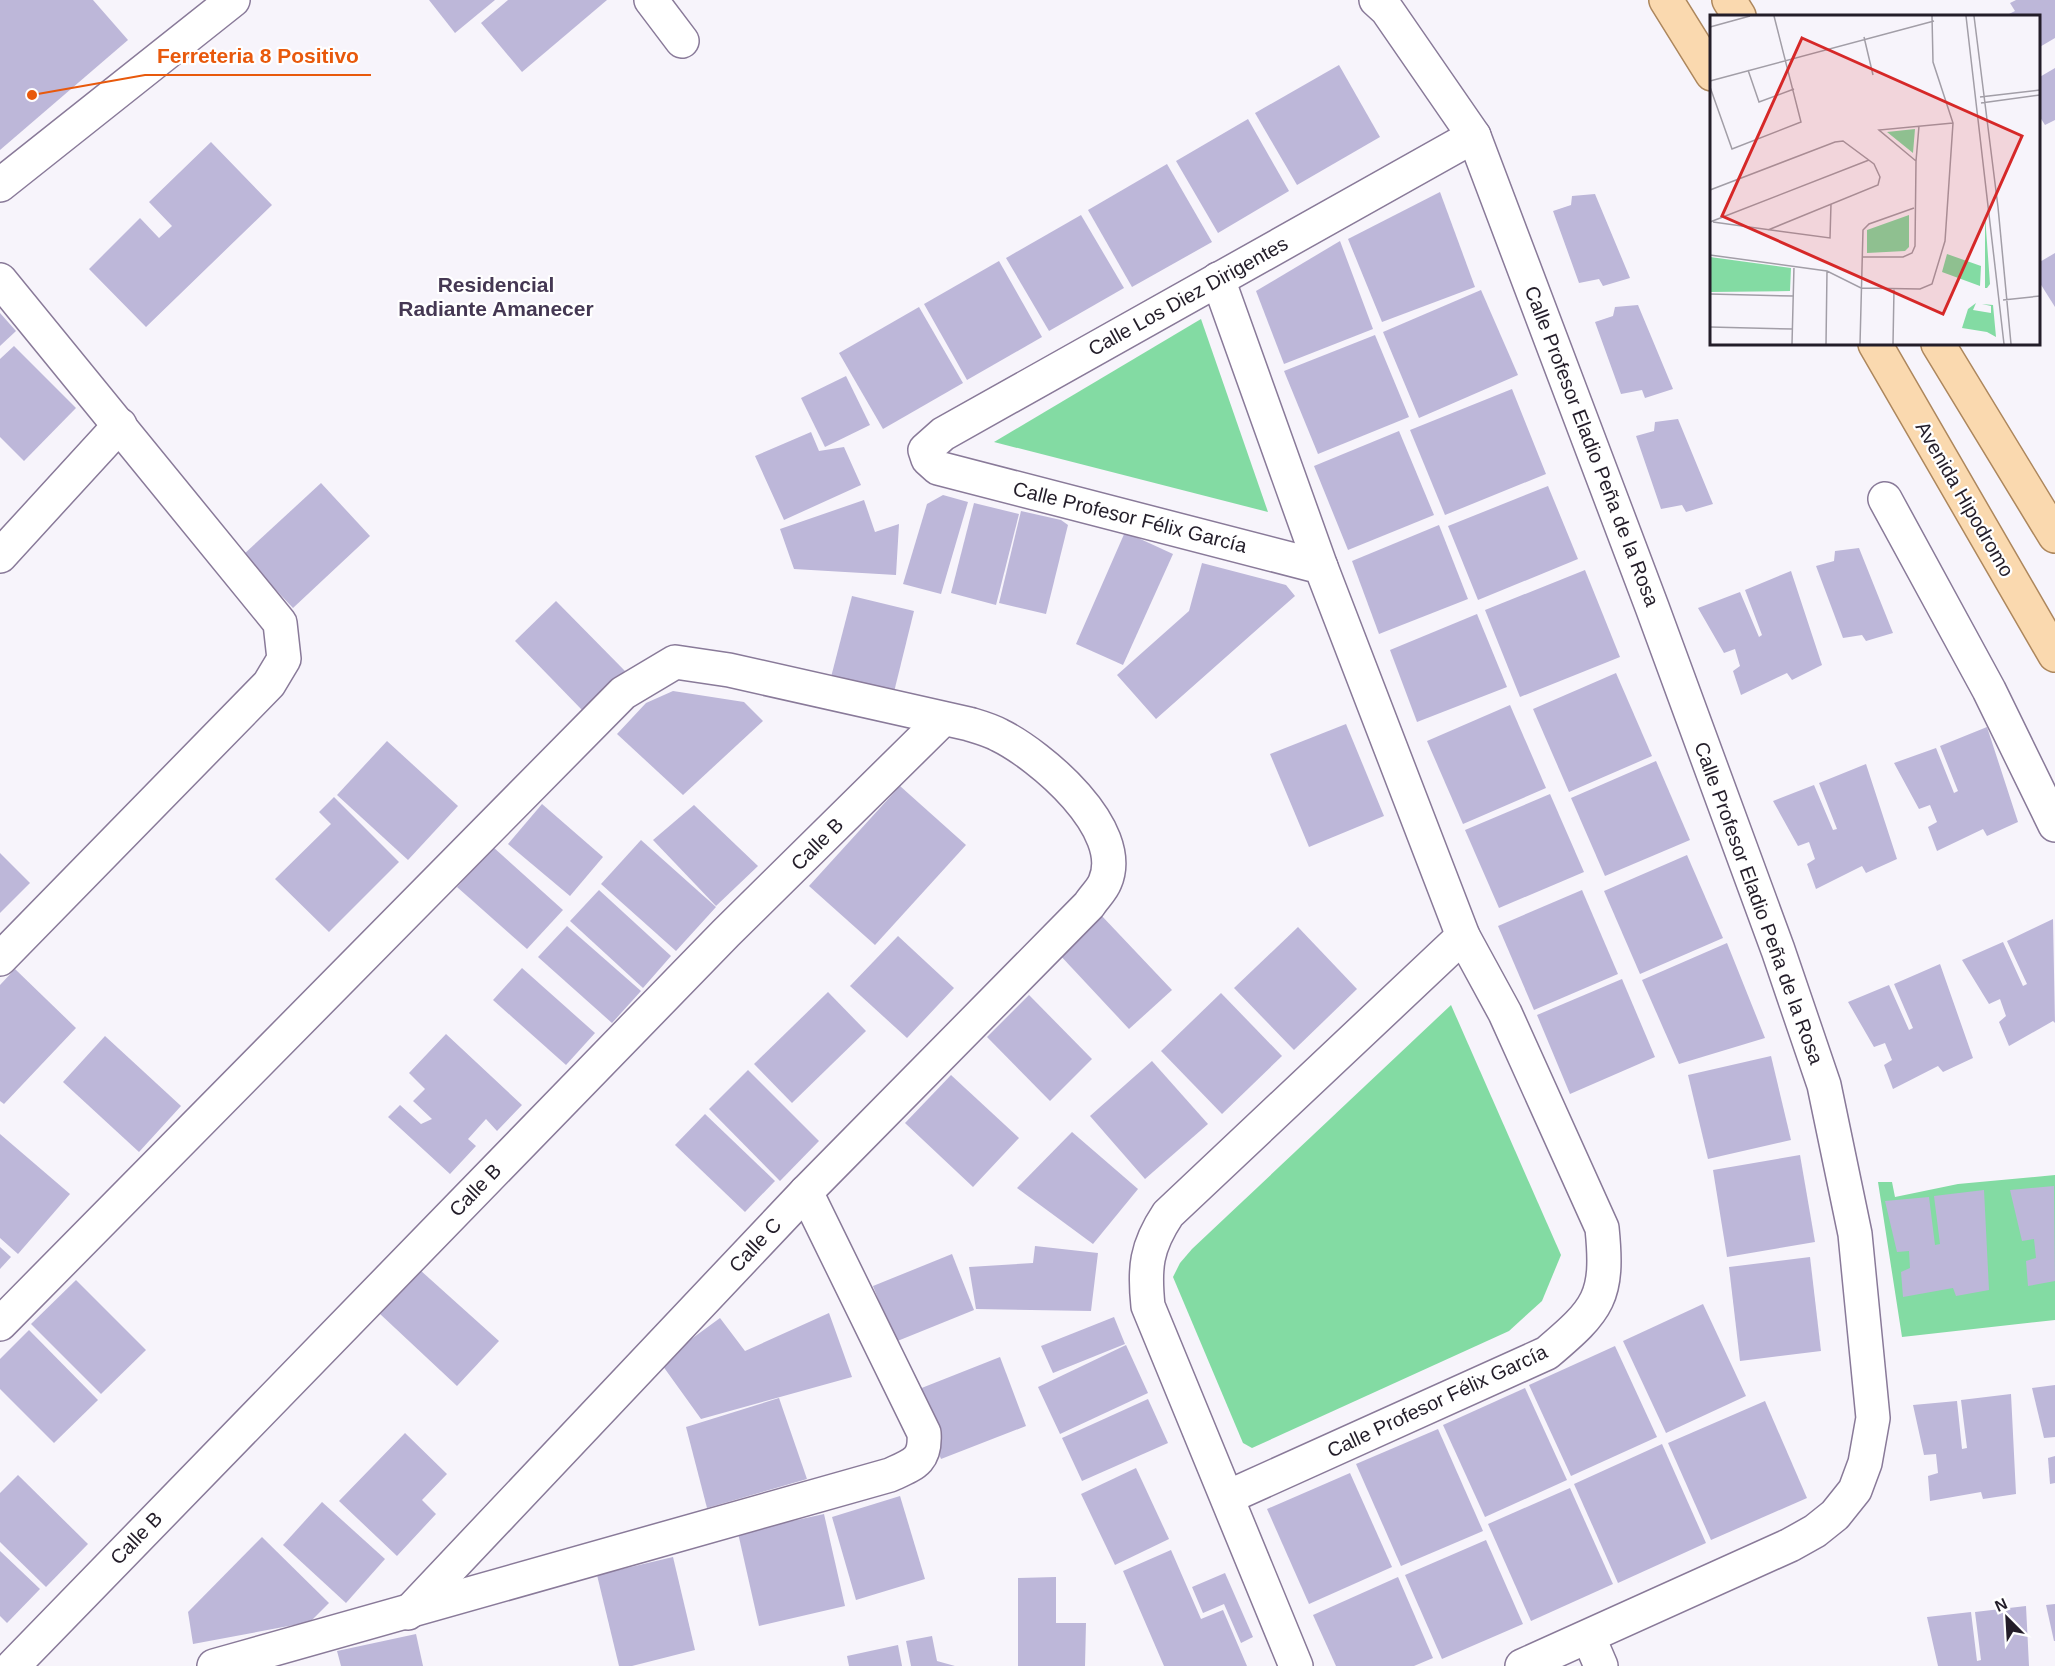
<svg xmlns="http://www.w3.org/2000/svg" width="2055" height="1666" viewBox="0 0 2055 1666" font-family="Arial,sans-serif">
	<rect width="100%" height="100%" fill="#f7f4fb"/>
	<g fill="#83dba3">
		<polygon points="1201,319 1268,512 994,442"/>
		<polygon points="1451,1005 1561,1255 1542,1301 1509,1331 1252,1448 1243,1443 1173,1277 1180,1263 1192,1249"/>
		<polygon points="2055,1175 2055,1320 1902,1337 1878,1182 1892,1182 1895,1197 1958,1184"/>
	</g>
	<g fill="#bdb7d9">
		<polygon points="0,0 93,0 128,40 0,150"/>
		<polygon points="429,0 495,0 455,33"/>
		<polygon points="508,0 607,0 522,72 481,23"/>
		<polygon points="2016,0 2055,0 2055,38 2038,48 2038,16 2005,16 2015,11 2010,3"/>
		<polygon points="1339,65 1380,137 1297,185 1255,113"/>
		<polygon points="2055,68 2055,120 2045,125 2038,114 2038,78"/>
		<polygon points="1248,119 1289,191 1218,233 1176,161"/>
		<polygon points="211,142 272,205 146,327 89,269 140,218 159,238 172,226 149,202"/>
		<polygon points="1167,164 1212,242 1132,287 1088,210"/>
		<polygon points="1440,192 1475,287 1382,322 1348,239"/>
		<polygon points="1595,194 1630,278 1603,286 1599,279 1579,283 1553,211 1571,205 1572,196"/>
		<polygon points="1081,215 1124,288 1049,331 1006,258"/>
		<polygon points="1340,241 1373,329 1284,364 1256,291"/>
		<polygon points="2055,253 2055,307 2038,280 2038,263"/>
		<polygon points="999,261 1042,337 967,380 924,304"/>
		<polygon points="1481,290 1518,375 1419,418 1383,332"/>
		<polygon points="1638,305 1673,389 1645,398 1642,390 1621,394 1595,322 1613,316 1615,307"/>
		<polygon points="919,307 963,383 883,429 839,353"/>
		<polygon points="0,313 16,331 0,346"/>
		<polygon points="1375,335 1409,417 1318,454 1284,371"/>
		<polygon points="14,346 76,408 24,461 0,437 0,359"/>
		<polygon points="846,376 870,425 825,447 801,398"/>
		<polygon points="1512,389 1546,474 1445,515 1410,430"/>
		<polygon points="1678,419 1713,504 1686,512 1682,505 1661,509 1636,436 1654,431 1655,422"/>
		<polygon points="1399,431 1434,515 1348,550 1314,466"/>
		<polygon points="811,432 819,451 844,447 861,485 784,520 755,456"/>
		<polygon points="321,483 370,536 293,608 243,555"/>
		<polygon points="1548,486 1578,559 1478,600 1448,526"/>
		<polygon points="943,495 968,502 941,594 903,584 927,504"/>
		<polygon points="864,500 875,532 899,524 896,575 794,569 780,529"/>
		<polygon points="974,503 1019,514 996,605 951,593"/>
		<polygon points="1021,511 1061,520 1068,525 1046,614 999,603"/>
		<polygon points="1439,525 1468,599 1379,634 1352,561"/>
		<polygon points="1125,532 1173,554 1123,665 1076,644"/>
		<polygon points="1859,548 1893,633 1866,641 1862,635 1843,638 1816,566 1834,561 1835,551"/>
		<polygon points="1202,563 1286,585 1295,596 1156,719 1117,675 1189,611"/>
		<polygon points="1585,570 1620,657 1520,697 1485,610"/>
		<polygon points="1791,571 1822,665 1792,680 1787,673 1741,695 1733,671 1740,666 1735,649 1724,653 1698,608 1740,592 1759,637 1762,635 1745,590"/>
		<polygon points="852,596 914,611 893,696 830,681"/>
		<polygon points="556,601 625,671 583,711 515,641"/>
		<polygon points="1477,614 1507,687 1417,722 1390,650"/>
		<polygon points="1616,673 1652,756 1569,792 1533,709"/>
		<polygon points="673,691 744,702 763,721 683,795 617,734 646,703"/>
		<polygon points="1510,705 1546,788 1463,824 1427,741"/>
		<polygon points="1346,724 1384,816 1309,847 1270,754"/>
		<polygon points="1987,727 2018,822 1987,836 1983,829 1937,851 1928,827 1937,822 1930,805 1919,809 1894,763 1936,748 1954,793 1958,791 1940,746"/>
		<polygon points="387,741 458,806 408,860 337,795"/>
		<polygon points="1656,761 1690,840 1605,876 1571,798"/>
		<polygon points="1866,764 1897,859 1866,873 1862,866 1816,889 1807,864 1815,859 1809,842 1798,846 1773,801 1814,785 1833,830 1837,829 1819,783"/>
		<polygon points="900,786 966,845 875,945 809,886"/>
		<polygon points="1550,794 1584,872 1499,908 1465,830"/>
		<polygon points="334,797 399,862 329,932 275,879 331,824 319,812"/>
		<polygon points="542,804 603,857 570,896 508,844"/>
		<polygon points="694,805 758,866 716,906 653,840"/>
		<polygon points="641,840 716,907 676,951 601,884"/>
		<polygon points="493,847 563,910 527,949 457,887"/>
		<polygon points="0,853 30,883 0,913"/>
		<polygon points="1687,855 1723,938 1640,974 1604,891"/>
		<polygon points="599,890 671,956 643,988 570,921"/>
		<polygon points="1582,890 1618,974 1534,1010 1498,926"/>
		<polygon points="1100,914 1172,990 1129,1029 1058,953"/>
		<polygon points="2053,919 2055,1023 2053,1021 2009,1046 1999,1022 2006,1016 2000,999 1989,1004 1962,960 2003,942 2023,986 2027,984 2007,941"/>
		<polygon points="567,926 641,991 612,1023 538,957"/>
		<polygon points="1298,927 1357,989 1294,1050 1234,988"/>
		<polygon points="898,936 954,988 907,1038 850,986"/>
		<polygon points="1727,943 1765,1038 1679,1064 1642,980"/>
		<polygon points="1940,964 1973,1058 1943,1072 1938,1066 1893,1089 1884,1065 1892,1060 1885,1043 1874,1047 1848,1002 1889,985 1909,1030 1913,1028 1894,984"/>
		<polygon points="522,968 595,1033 566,1065 493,1000"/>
		<polygon points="15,969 76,1028 4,1104 0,1101 0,985"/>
		<polygon points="1622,979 1655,1057 1570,1094 1537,1015"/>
		<polygon points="828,992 866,1031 792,1103 754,1064"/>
		<polygon points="1221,993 1282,1056 1222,1114 1161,1051"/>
		<polygon points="1029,995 1092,1059 1050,1101 987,1037"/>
		<polygon points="446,1034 522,1105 497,1131 486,1119 468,1139 476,1146 450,1174 388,1117 400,1105 421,1124 432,1119 413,1101 425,1089 409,1073"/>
		<polygon points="105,1036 181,1106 139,1152 63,1082"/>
		<polygon points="1771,1056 1791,1140 1708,1159 1688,1075"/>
		<polygon points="1152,1061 1208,1124 1145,1179 1090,1116"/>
		<polygon points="748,1070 819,1141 780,1181 709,1109"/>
		<polygon points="951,1075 1019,1138 973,1187 905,1123"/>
		<polygon points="705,1114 775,1181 745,1212 675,1145"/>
		<polygon points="1072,1132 1138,1189 1093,1244 1017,1188"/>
		<polygon points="0,1134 70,1194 18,1254 0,1238"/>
		<polygon points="1800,1155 1815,1242 1727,1257 1713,1170"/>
		<polygon points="2054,1186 2055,1281 2028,1286 2026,1261 2036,1258 2034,1239 2022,1241 2010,1190"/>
		<polygon points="1984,1190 1989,1290 1956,1296 1953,1288 1903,1297 1901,1272 1910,1268 1909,1251 1897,1252 1885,1201 1929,1197 1935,1245 1940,1244 1934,1196"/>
		<polygon points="1035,1246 1098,1253 1091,1311 976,1309 969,1267 1033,1263"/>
		<polygon points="0,1247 11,1257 0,1269"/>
		<polygon points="952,1254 974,1310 895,1342 873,1286"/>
		<polygon points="1810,1257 1821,1351 1740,1361 1729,1267"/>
		<polygon points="420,1270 499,1341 457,1386 379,1313"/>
		<polygon points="76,1280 146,1350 101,1394 31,1324"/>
		<polygon points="1703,1304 1746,1396 1666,1433 1623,1341"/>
		<polygon points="829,1313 852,1377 701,1419 660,1362 720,1318 745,1351"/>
		<polygon points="1114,1317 1125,1344 1053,1373 1041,1346"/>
		<polygon points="29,1330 98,1400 54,1443 0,1389 0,1359"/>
		<polygon points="1126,1345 1148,1393 1060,1434 1038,1387"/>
		<polygon points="1615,1346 1657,1437 1571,1476 1529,1385"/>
		<polygon points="1000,1357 1026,1426 941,1459 914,1391"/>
		<polygon points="2055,1385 2055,1437 2044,1438 2032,1388"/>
		<polygon points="1525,1388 1567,1480 1485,1517 1443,1425"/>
		<polygon points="2011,1394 2016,1494 1983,1499 1981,1492 1930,1501 1928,1476 1938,1473 1936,1454 1924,1455 1913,1405 1957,1401 1962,1449 1967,1448 1961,1400"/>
		<polygon points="779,1398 807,1479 707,1508 686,1427"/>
		<polygon points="1148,1399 1168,1443 1082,1481 1062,1438"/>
		<polygon points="1765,1401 1807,1498 1711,1540 1668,1443"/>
		<polygon points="1438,1429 1483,1531 1401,1566 1356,1464"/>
		<polygon points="405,1433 447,1474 422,1500 436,1514 397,1556 339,1501"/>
		<polygon points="1662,1444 1706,1543 1618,1583 1574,1484"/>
		<polygon points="2055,1456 2055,1483 2050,1484 2048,1458"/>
		<polygon points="1136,1468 1169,1539 1115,1565 1081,1494"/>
		<polygon points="1350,1473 1392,1567 1309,1604 1267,1509"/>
		<polygon points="18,1475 88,1544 46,1587 0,1542 0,1493"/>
		<polygon points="1570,1488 1613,1584 1531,1621 1488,1524"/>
		<polygon points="900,1496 925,1579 856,1600 832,1517"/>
		<polygon points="322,1502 385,1559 346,1603 283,1545"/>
		<polygon points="824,1514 845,1606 759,1626 738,1533"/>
		<polygon points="262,1537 329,1603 310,1622 193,1644 188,1612"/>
		<polygon points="1486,1540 1523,1624 1442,1659 1405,1575"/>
		<polygon points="1171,1550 1201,1619 1223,1610 1247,1666 1164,1666 1123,1571"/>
		<polygon points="0,1551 40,1589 7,1623 0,1616"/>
		<polygon points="673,1557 695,1650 632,1666 619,1666 597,1575"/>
		<polygon points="1225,1573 1253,1637 1241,1643 1224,1604 1203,1613 1192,1587"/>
		<polygon points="1056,1577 1056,1623 1086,1623 1085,1666 1018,1666 1018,1578"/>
		<polygon points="1398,1577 1433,1658 1414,1666 1336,1666 1313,1615"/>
		<polygon points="2055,1604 2055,1641 2054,1641 2046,1605"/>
		<polygon points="2026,1606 2029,1666 1938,1666 1927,1617 1971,1612 1977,1661 1981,1660 1975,1612"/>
		<polygon points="416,1634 423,1666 341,1666 337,1651"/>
		<polygon points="932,1636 937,1661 955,1666 911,1666 906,1641"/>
		<polygon points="898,1645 902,1666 849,1666 847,1656"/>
	</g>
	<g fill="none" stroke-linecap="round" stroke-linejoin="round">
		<defs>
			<g id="minor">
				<polyline points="651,0 682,41"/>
				<polyline points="1376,0 1387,10 1474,136 1652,607 1778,950 1824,1085 1855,1234 1873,1418 1865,1463 1855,1490 1835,1515 1815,1531 1790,1545 1522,1666"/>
				<polyline points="0,185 233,0"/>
				<polyline points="1218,279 1321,567"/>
				<polyline points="0,280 280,623 284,659 269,684 0,959"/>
				<polyline points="1885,499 1989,690 2055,825"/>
				<polyline points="0,556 120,425"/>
				<path d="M0 1324 623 693 675 662 729 670 969 724C979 727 990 730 999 735 1040 755 1128 829 1105 882 1102 890 1094 897 1089 905L806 1192 408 1613"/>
				<path d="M1228 1497 1547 1353C1599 1309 1609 1297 1602 1228L1505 1013 1463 936 1321 567 938 468 928 459 925 450 943 434 1474 136"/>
				<polyline points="1589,1638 1601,1666"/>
				<polyline points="13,1666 726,933 943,719"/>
				<path d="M214 1666 890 1475C914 1464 926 1461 924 1433L806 1192"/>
				<path d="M1296 1666 1148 1306C1144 1268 1146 1247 1168 1214L1463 936"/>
			</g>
			<g id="major">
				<polyline points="1666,0 1712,74"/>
				<polyline points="1729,0 1739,16"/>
				<polyline points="1875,344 2055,655"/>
				<polyline points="1938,344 2055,536"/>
			</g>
		</defs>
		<use href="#minor" stroke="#897a99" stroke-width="36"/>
		<use href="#major" stroke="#ad875d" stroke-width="36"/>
		<use href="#minor" stroke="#fff" stroke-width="33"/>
		<use href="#major" stroke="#fad9af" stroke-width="33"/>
	</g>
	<g text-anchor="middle" stroke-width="4.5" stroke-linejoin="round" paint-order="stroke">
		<g font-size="20" fill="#231d29" stroke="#fff">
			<text transform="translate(1188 296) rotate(-29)" y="7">Calle Los Diez Dirigentes</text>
			<text transform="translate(1592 446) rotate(69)" y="7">Calle Profesor Eladio Peña de la Rosa</text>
			<text transform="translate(1965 499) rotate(60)" y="7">Avenida Hipodromo</text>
			<text transform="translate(1130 517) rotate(14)" y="7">Calle Profesor Félix García</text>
			<text transform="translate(817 844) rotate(-45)" y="7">Calle B</text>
			<text transform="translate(1759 903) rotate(70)" y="7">Calle Profesor Eladio Peña de la Rosa</text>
			<text transform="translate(475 1190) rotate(-46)" y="7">Calle B</text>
			<text transform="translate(755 1245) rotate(-47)" y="7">Calle C</text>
			<text transform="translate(1437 1401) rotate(-25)" y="7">Calle Profesor Félix García</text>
			<text transform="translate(136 1538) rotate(-46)" y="7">Calle B</text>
		</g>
		<g font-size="21" font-weight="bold" fill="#453853" stroke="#fff">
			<text x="496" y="292">Residencial<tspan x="496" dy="24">Radiante Amanecer</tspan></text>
		</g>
	</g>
	<g transform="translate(1710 15)">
		<rect width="330" height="330" fill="#f7f4fb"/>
		<path d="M205 114 203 138 177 117ZM199 200V232L195 236 157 238V215ZM275 200 280 269 277 273H275ZM237 239 271 251 270 271 232 257ZM0 242 81 253 80 276 0 277ZM266 288 263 295 281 298V291L272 289 283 290 286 322 277 317 252 313 258 294Z" fill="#83dba3"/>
		<path fill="none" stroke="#a29ea7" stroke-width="1.5" d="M256 1 294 329M264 1 288 192 301 329M330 7V31M0 12 40 1M154 22 163 60M38 55 49 87 84 74M0 66 224 6M0 72 22 134 91 107 64 1M270 82 330 75M271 88 330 80M206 146 209 111M0 175 125 127 133 126 164 149 170 162 168 170 58 215M0 207 159 145M3 207 120 223 121 189M0 240 117 256 151 273 210 274 222 269 235 226 243 108 223 47 222 1M152 242H193L202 238 205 231 206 146 169 115 243 108M0 279 83 281M293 285 330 281M0 312 83 314M82 329 84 251M116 329 117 256M150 329 153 215 159 209 204 193M183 329 184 274"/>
		<path fill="#d62828" fill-opacity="0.15" stroke="#d62828" stroke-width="3" d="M92 23 312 121 233 299 12 201Z"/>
		<rect width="330" height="330" fill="none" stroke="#231d29" stroke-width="3"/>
	</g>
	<path fill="none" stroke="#e8590c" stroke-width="2" d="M32 95L145 75H371"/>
	<circle fill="#e8590c" stroke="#fff" stroke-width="2" cx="32" cy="95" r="6"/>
	<g font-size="21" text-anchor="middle" font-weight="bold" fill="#e8590c" stroke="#fff" stroke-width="4.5" stroke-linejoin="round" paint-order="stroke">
		<text x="258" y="63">Ferreteria 8 Positivo</text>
	</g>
	<g transform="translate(2007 1618) rotate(336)" stroke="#ffffff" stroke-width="4.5" paint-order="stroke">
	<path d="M0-4.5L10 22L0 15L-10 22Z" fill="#231d29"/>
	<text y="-9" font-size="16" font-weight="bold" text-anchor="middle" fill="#231d29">N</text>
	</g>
</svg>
